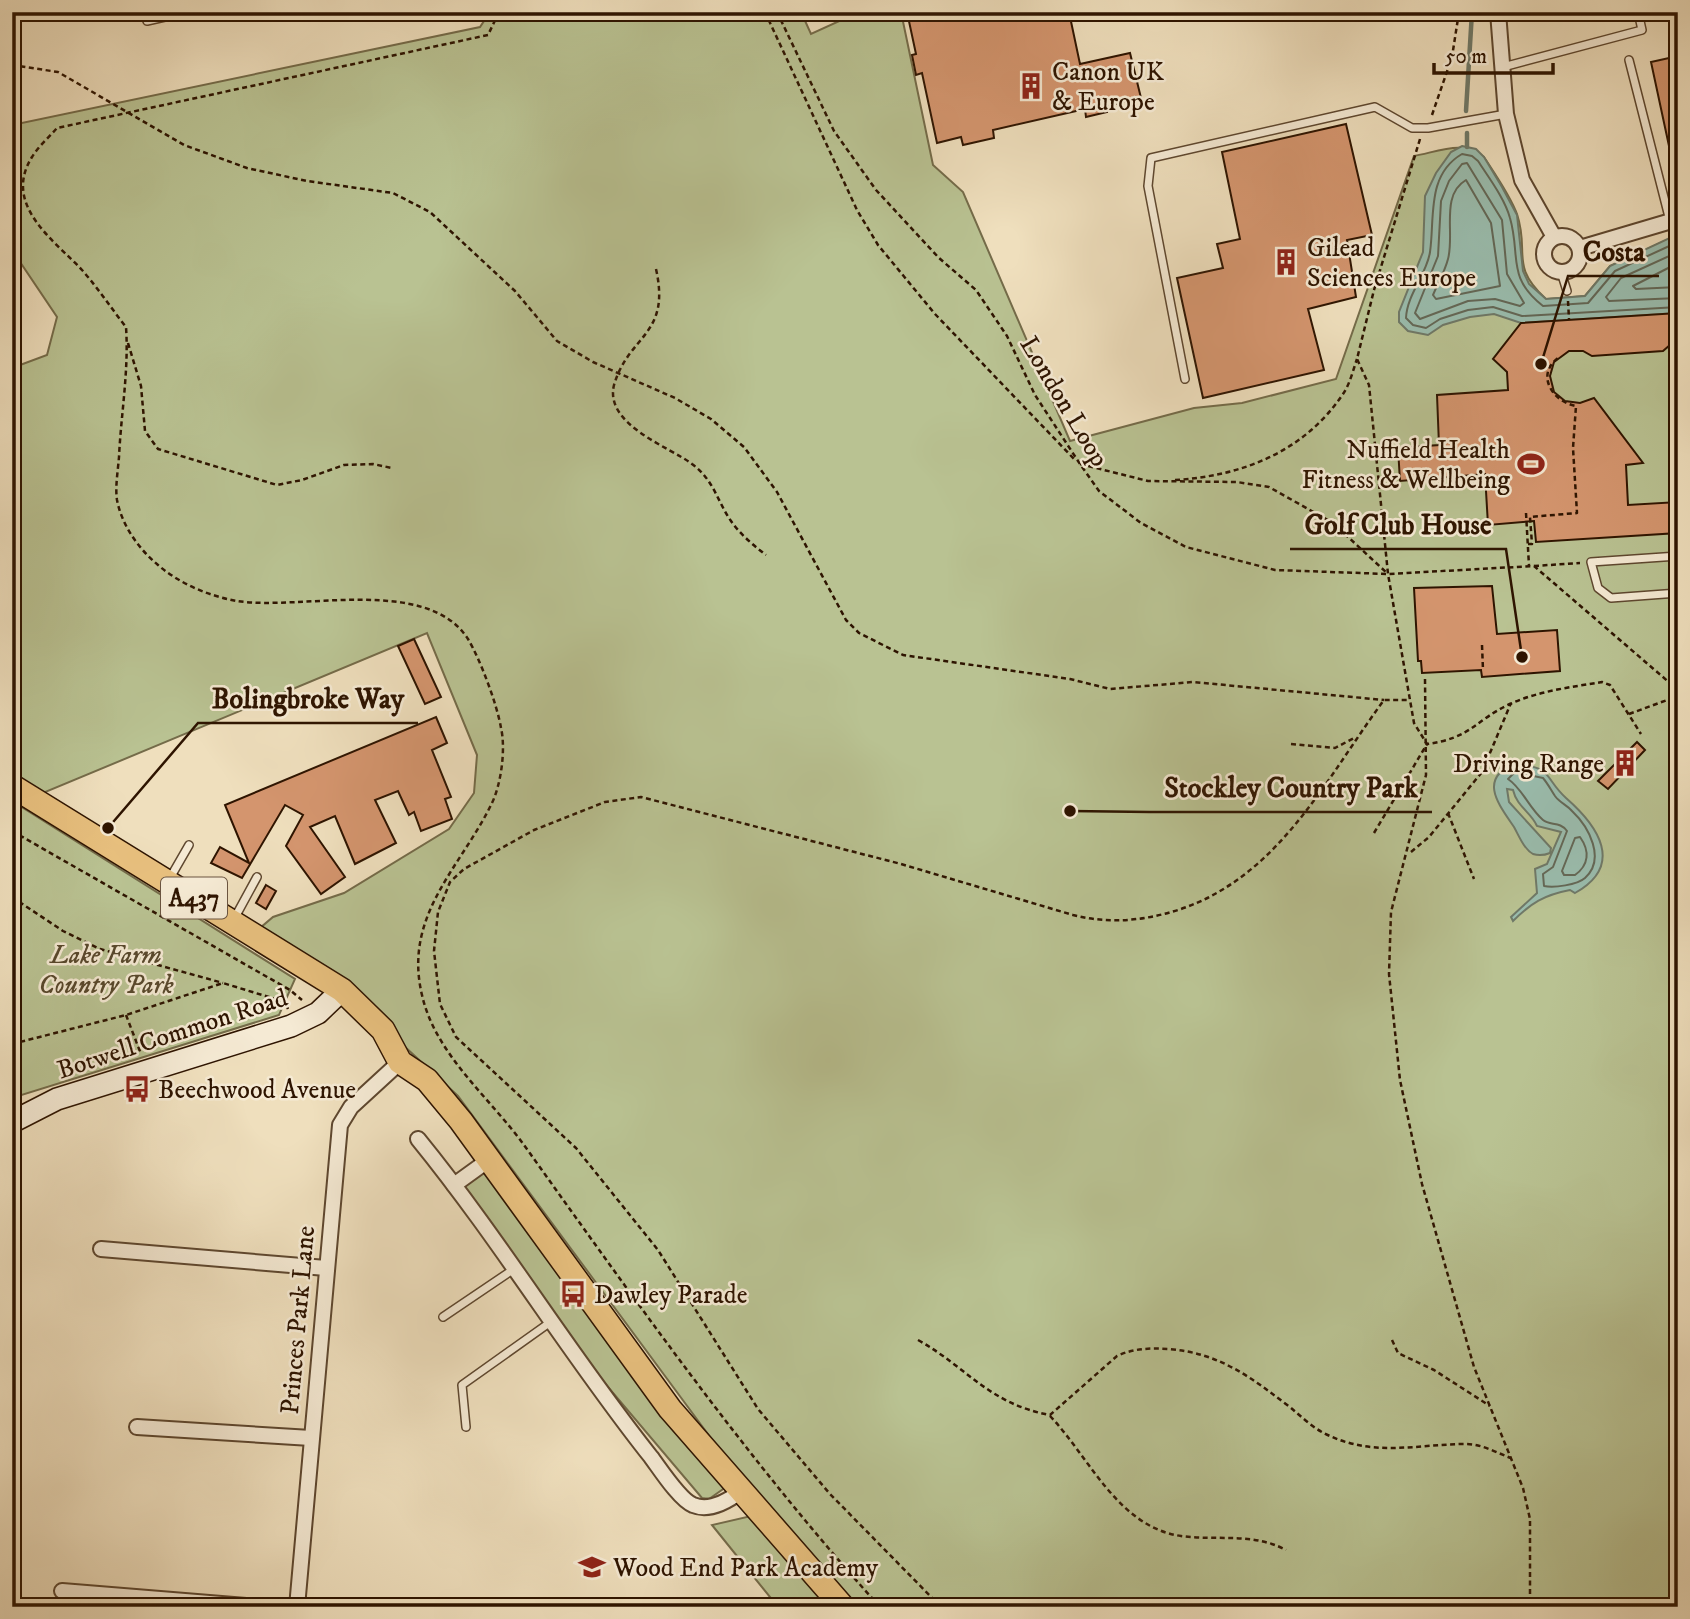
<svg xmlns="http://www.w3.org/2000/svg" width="1690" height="1619" viewBox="0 0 1690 1619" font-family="'IM FELL DW Pica',serif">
	<rect width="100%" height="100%" fill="#efdfbd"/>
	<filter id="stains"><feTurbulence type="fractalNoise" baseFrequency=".00286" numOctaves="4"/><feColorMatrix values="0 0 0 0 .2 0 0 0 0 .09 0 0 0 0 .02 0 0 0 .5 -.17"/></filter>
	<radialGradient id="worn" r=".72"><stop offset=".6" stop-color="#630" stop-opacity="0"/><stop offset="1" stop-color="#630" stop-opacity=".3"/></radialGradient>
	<g fill="#b9c292" stroke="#746b49" stroke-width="2">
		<path d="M490 12H801L811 34 859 12H901L933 165 963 192 1070 441 1194 408 1242 403 1336 379 1414 156C1437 152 1465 139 1484 157 1495 174 1510 195 1517 214 1530 253 1509 265 1546 299L1585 296 1610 266 1678 235V1607H841L750 1491 458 1096 363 1008 253 934 273 917 344 893 449 829 474 793 477 755 427 633 43 793 12 778V368L47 355 57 317 12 250V125L480 27Z"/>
		<polygon points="12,801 295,979 279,1015 12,1098"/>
		<polygon points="490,1160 726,1487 709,1499 702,1498 552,1321 454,1185"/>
		<polygon points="751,1516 832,1607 778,1607 712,1525"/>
	</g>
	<g fill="#9abdae" stroke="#6f7968" stroke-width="2">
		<polygon points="1462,146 1476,149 1484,157 1502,187 1517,215 1523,271 1529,284 1546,299 1585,296 1610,266 1676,235 1678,313 1521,323 1494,314 1470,317 1443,325 1428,335 1408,331 1399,322 1399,312 1423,252 1425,196 1436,173 1451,152"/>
		<path d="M1514 764C1553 766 1544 778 1566 798 1598 826 1625 865 1575 893L1570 890C1544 895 1531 903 1513 921L1511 917 1537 893 1535 869 1547 864 1561 832 1537 826C1531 812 1517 807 1513 790L1507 789 1509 802 1551 848 1550 853C1545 855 1539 856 1533 854 1524 849 1519 836 1514 827 1500 806 1477 779 1514 764Z"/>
	</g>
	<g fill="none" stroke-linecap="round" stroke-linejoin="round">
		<g stroke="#646857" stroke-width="2">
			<polygon points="1467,163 1502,220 1507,274 1524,303 1520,306 1495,299 1468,301 1420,319 1415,313 1438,256 1441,201 1449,181 1462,164"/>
			<path d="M1466 180 1491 223 1500 286 1436 299 1433 295C1438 283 1445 271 1448 259 1455 234 1440 195 1466 180Z"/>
			<path d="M1678 242 1615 271 1588 303 1543 306C1506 277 1521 256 1510 218 1505 199 1489 178 1478 161L1472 156 1462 154C1426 175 1435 218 1430 252 1427 274 1407 294 1406 318L1413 325 1426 328 1440 319 1468 310 1493 307 1522 316 1678 307"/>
			<polyline points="1678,252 1621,278 1606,297 1609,301 1678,298"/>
			<polyline points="1678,263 1633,286 1636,289 1678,287"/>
			<path d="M1515 772 1543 778C1548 784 1551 790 1555 796 1560 803 1567 805 1572 811 1589 827 1606 859 1585 878 1577 885 1554 888 1544 886L1543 874 1553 867 1567 831C1560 821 1550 826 1543 820 1529 808 1522 788 1508 779Z"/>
			<path d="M1580 837C1590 851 1589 865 1575 875H1564L1562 871 1575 838Z"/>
		</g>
		<g stroke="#6f7968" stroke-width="4.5">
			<polyline points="1466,111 1472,12"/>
			<polyline points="1467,133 1467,147"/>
		</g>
	</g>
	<g fill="#d4956e" stroke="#2e1400" stroke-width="2">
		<polygon points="907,12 1069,12 1080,64 1130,53 1141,98 1106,106 1107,112 1086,117 1085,109 993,130 994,138 963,145 961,137 937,143 922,73 916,75 912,55 916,54"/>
		<polygon points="1678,56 1678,160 1672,160 1651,62"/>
		<polygon points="1346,124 1372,235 1347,240 1356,297 1308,309 1324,370 1203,398 1177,278 1223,268 1217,244 1240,239 1222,152"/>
		<polygon points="1678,313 1678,338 1663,351 1592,356 1583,351 1569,351 1554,362 1550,376 1554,392 1565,401 1580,403 1594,398 1643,463 1626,465 1628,505 1678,502 1678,533 1536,542 1534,521 1488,525 1485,474 1400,481 1398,448 1439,445 1437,395 1508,390 1507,372 1493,359 1521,323"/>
		<polygon points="1492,586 1497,634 1557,630 1560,671 1482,677 1481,670 1422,673 1421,661 1418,661 1414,588"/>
		<polygon points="414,639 441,697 425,704 398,646"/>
		<polygon points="436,717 447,743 432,750 451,797 445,799 452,819 421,831 414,812 409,815 398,791 375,800 396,843 355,864 335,816 310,827 345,877 321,894 286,846 303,815 285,805 242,878 211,863 220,847 249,863 225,805"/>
		<polygon points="1637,742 1645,750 1608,789 1598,781"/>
		<polygon points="266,885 276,891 266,909 256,903"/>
	</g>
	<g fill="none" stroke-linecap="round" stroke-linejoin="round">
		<defs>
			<g id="lane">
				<polyline points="145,12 147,21 187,12"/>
				<polyline points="1629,60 1670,221"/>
				<polyline points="1503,67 1642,30 1638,12"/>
				<polyline points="1561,272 1567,291"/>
				<polyline points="1185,379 1148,186 1151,158 1375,107 1412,128 1428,128 1506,114"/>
				<polyline points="1678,556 1591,562 1598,588 1611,598 1678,593"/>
				<polyline points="170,878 189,845"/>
				<polyline points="233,921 257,877"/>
				<polyline points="443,1317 514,1269"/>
				<polyline points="466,1427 462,1385 552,1321"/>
			</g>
			<g id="street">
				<polyline points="1498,12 1506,114 1522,180 1554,237"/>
				<circle cx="1562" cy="254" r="18"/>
				<polyline points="1580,248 1678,219"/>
				<path d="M418 1139C501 1241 569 1354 651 1457 660 1469 680 1500 693 1505 710 1512 728 1501 741 1491"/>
				<polyline points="454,1185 490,1159"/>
				<polyline points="101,1249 326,1268"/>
				<polyline points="137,1427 311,1438"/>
				<polyline points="62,1591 258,1607"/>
				<polyline points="297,1607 340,1125 351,1107 400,1062"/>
			</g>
			<polyline id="secondary" points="12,1122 57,1099 291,1026 318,1013 342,990"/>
			<polyline id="primary" points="12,786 342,990 383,1030 400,1062 427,1080 461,1121 670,1409 843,1607"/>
		</defs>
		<use href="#lane" stroke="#5e472f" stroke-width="10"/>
		<use href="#street" stroke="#5e472f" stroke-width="18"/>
		<use href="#secondary" stroke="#2e1400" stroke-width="24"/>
		<use href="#primary" stroke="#2e1400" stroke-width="26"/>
		<g stroke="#2e1400" stroke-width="2.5" stroke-dasharray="5 3.5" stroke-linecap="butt">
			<path d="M499 12 488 35 57 128C49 137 38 147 32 157 2 205 54 240 82 270 98 288 111 308 126 327 129 370 121 414 119 457 118 470 115 487 117 500 122 526 139 549 158 565 180 584 209 596 237 601 301 611 427 575 468 639 480 659 497 704 501 728 506 749 501 786 491 805 460 868 403 916 422 995 435 1054 490 1098 524 1145 637 1303 749 1462 880 1607"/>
			<polyline points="765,12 857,210 878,245 935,314 1075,460"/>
			<polyline points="777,12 834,131 876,190 939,258 976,290 1007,336 1035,395 1080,464 1099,491 1141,523 1186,547 1275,570 1388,574 1534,566 1678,690"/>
			<polyline points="12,65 58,72 184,145 247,168 307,181 393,193 430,212 515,291 557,341 593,362 675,398 711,419 744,447 777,492 846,620 859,633 903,655 1070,679 1110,689 1193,682 1384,700"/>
			<polyline points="1432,115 1452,57 1459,12"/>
			<path d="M1420 139 1374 290 1357 359 1369 385 1388 574 1414 723 1427 744C1472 738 1475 720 1510 704 1538 691 1572 687 1602 682L1610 685 1641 734"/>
			<path d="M656 269C671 336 629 334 614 385 604 425 670 447 692 464 714 480 717 501 731 521 740 534 753 545 766 555"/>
			<polyline points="1568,301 1569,319"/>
			<polyline points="128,343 141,386 145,431 158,449 277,485 302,480 344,465 373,464 392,468"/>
			<polyline points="1080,464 1148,481 1237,482 1269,487 1333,523 1388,574"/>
			<path d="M1175 480C1242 476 1304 452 1343 394 1350 384 1353 370 1357 359"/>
			<polyline points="1526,513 1529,566"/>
			<path d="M1528 544H1532L1530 517 1577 513 1573 448 1576 406C1553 402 1535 375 1558 358"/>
			<polyline points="1534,566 1580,563"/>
			<polyline points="1482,645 1483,670"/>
			<polyline points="1425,679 1426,775 1391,912 1389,974 1400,1080 1422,1184 1474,1367 1523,1488 1530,1519 1530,1607"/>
			<polyline points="1629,714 1678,696"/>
			<polyline points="1291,744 1335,748 1354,738"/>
			<polyline points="1448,813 1474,879"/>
			<polyline points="12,831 290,990 302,1000"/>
			<polyline points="1374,833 1427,744"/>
			<polyline points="1411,852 1429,837 1482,772 1511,703"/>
			<polyline points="12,897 63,931 100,949 223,983"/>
			<polyline points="126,1015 141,1054"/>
			<polyline points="12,1044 126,1015 223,983 285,1002 288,1009"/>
			<path d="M918 1340C968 1368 989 1404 1050 1415L1117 1356C1134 1348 1151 1348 1169 1349 1220 1353 1252 1378 1291 1408 1303 1418 1315 1430 1330 1436 1376 1457 1419 1444 1466 1444 1482 1444 1497 1453 1511 1458"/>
			<polyline points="1392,1340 1398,1353 1434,1370 1490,1406"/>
			<path d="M1050 1416C1090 1458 1118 1527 1181 1536 1218 1541 1252 1532 1286 1550"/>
			<path d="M941 1607 830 1494 758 1409 658 1250 576 1148 456 1037 440 1004 434 951 438 912 450 882 464 869 534 830 605 802 641 797 901 864 1073 915C1109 924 1143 921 1178 910 1279 877 1325 780 1384 700H1407"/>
		</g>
		<use href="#lane" stroke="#f5ead4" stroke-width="7"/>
		<use href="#street" stroke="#f5ead4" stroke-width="14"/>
		<use href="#secondary" stroke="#f5ead4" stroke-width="21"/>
		<use href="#primary" stroke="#e8c07e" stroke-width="23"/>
	</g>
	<defs>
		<symbol id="building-bare" viewBox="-9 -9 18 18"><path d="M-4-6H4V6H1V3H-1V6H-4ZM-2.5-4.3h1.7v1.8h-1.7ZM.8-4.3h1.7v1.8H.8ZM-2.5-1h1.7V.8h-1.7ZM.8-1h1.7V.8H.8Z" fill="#8f2418" stroke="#f5ead4" stroke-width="2.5" paint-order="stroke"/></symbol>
		<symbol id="stadium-bare" viewBox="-9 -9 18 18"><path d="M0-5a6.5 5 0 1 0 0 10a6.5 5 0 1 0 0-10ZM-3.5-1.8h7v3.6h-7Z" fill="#8f2418" stroke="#f5ead4" stroke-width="2.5" paint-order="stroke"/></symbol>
		<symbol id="bus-bare" viewBox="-9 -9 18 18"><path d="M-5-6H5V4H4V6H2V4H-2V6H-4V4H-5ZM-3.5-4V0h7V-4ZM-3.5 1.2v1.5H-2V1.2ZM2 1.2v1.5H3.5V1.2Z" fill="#8f2418" stroke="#f5ead4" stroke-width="2.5" paint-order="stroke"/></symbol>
		<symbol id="school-bare" viewBox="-9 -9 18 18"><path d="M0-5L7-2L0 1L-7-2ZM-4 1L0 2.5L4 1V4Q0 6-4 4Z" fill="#8f2418" stroke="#f5ead4" stroke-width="2.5" paint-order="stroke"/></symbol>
	</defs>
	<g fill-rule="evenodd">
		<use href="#building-bare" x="1012" y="67" width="38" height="38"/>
		<use href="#building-bare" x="1267" y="243" width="38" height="38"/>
		<use href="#stadium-bare" x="1512" y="445" width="38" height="38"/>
		<use href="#building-bare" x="1606" y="744" width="38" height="38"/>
		<use href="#bus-bare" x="118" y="1070" width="38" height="38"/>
		<use href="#bus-bare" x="554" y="1275" width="38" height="38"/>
		<use href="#school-bare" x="573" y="1548" width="38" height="38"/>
	</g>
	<g text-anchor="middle" stroke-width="5" stroke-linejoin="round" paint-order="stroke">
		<rect fill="#f5ead4" stroke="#6a5440" stroke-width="2" x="161" y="877.5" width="66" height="41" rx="5"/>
		<g font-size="24" font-weight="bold" fill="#2e1400">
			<text x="194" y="906">A437</text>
		</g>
		<g font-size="26" fill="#2e1400" stroke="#f5ead4" text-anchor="start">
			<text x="1052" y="80">Canon UK<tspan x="1052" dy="30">&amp; Europe</tspan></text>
			<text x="1307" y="256">Gilead<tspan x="1307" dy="30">Sciences Europe</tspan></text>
			<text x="1510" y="458" text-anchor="end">Nuffield Health<tspan x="1510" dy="30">Fitness &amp; Wellbeing</tspan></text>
			<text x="1604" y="772" text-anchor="end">Driving Range</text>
			<text x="158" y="1098">Beechwood Avenue</text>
			<text x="594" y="1303">Dawley Parade</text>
			<text x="613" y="1576">Wood End Park Academy</text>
		</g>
		<g font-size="26" fill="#2e1400" stroke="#f5ead4">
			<text transform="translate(1065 401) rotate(59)" y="9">London Loop</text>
			<text transform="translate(172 1033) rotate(-18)" y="9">Botwell Common Road</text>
			<text transform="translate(297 1320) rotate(-85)" y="9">Princes Park Lane</text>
		</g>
		<g font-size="26" font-style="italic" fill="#58482c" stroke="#f5ead4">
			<text x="106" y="963">Lake Farm<tspan x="106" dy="30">Country Park</tspan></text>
		</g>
	</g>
	<path fill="none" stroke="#2e1400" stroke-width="2.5" d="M1541 364L1568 276H1659M1522 657L1506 549H1290M108 828L198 723H418M1070 811L1150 812H1432"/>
	<g fill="#2e1400" stroke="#f5ead4" stroke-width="2.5">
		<circle cx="1541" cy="364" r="7"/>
		<circle cx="1522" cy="657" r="7"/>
		<circle cx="108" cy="828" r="7"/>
		<circle cx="1070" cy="811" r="7"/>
	</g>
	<g font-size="28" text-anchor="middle" font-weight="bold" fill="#2e1400" stroke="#f5ead4" stroke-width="5" stroke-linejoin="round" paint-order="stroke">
		<text x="1614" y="261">Costa</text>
		<text x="1398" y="534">Golf Club House</text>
		<text x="308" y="708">Bolingbroke Way</text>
		<text x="1291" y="797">Stockley Country Park</text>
	</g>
	<rect width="1690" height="1619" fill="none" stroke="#efdfbd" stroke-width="42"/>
	<rect x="14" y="14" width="1662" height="1591" fill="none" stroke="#2e1400" stroke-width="3.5"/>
	<rect x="21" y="21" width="1648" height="1577" fill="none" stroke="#2e1400" stroke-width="2"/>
	<path d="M1434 63v10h119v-10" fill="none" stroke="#2e1400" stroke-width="3.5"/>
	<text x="1445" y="63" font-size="21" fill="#2e1400" stroke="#f5ead4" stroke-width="5" paint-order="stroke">50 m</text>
	<rect width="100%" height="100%" filter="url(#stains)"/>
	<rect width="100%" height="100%" fill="url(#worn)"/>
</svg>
